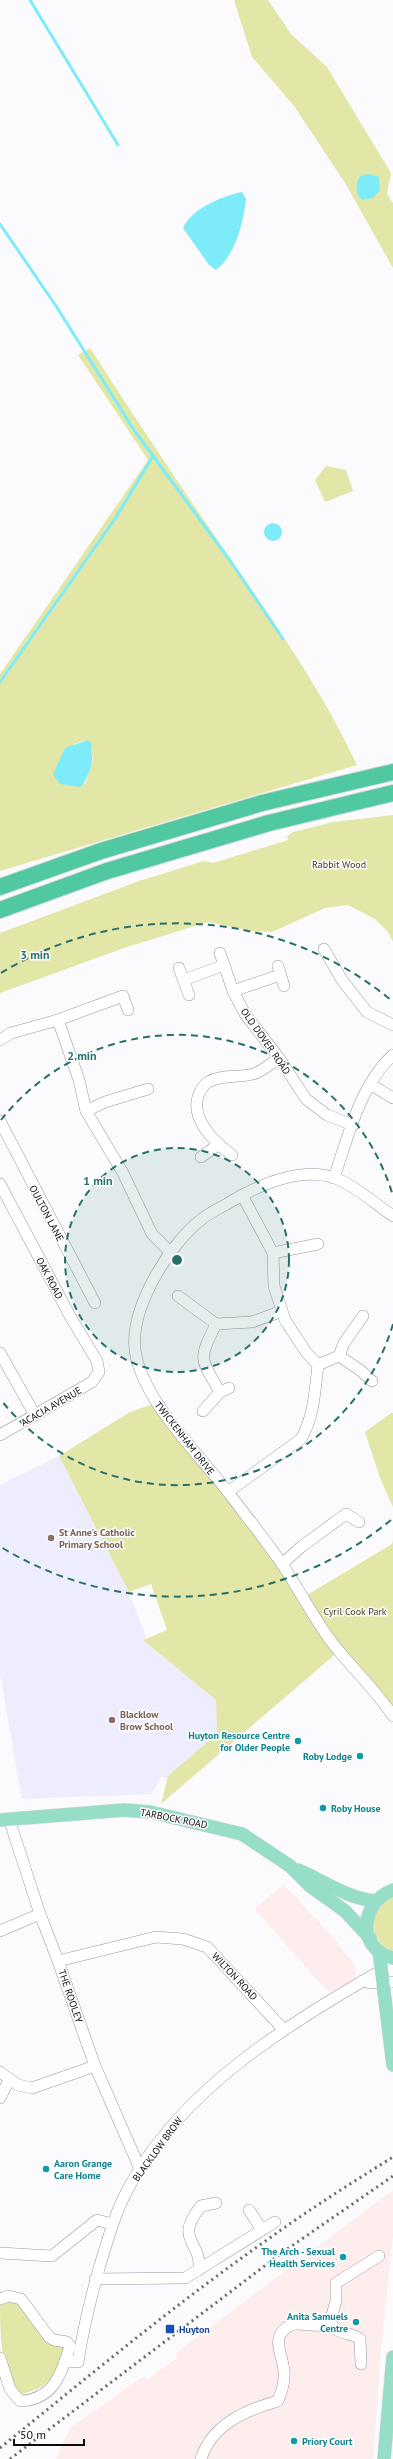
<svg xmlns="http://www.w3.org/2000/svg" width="393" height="2459" viewBox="0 0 393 2459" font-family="'PT Sans',sans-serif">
	<rect width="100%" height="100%" fill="#fbfbfd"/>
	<g fill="#fdedec">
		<polygon points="283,1884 330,1934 355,1966 357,1978 340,1990 327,1991 255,1909"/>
		<polygon points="393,2190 393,2235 381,2348 373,2459 56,2459 70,2428 144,2376 147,2380 178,2357 176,2353"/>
	</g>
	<polygon fill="#eeedfd" points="59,1456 129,1592 146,1637 143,1640 216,1699 217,1734 167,1778 161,1777 152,1794 22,1799 0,1674 0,1485"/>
	<g fill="#e2e7a8" fill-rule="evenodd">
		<polygon points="234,0 268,0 291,34 327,67 391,173 387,194 393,203 393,268 345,183 294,106 252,57"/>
		<path d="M90 348C132 413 175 478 219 542 268 613 320 686 357 765L0 871V674L148 460 78 355ZM88 740 93 761 85 784 74 744Z"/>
		<polygon points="326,466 346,470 353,491 325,502 315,480"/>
		<polygon points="393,815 393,942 388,932 375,919 348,905 325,908 272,932 252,931 208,922 124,948 0,993 0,933 139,881 204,861 213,863 288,840 287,836 293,832 333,822"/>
		<polygon points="156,1403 302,1598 392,1544 393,1540 393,1716 339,1651 161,1804 168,1776 217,1734 216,1700 143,1640 167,1630 151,1584 129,1592 59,1456 130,1412"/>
		<polygon points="391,1413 393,1413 393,1507 380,1478 365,1432"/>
		<path d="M393 1897V1951C372 1944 368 1919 382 1903 384 1900 390 1899 393 1897Z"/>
		<path d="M0 2301 17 2303 46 2341 65 2347C57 2374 48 2391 18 2394 0 2375 0 2327 0 2301Z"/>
	</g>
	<g fill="#7eebf8">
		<path d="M369 174 379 177 380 190 373 198 362 200C355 192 355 186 360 176Z"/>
		<path d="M242 192 246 199C243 223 236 254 216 270L209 265 183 228C191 209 222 196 242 192Z"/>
		<circle cx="273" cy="532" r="9"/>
		<path d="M88 740 92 744C90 750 92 753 92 759 93 766 85 783 80 787L60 784 53 774 65 748Z"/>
	</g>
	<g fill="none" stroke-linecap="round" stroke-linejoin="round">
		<g stroke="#7eebf8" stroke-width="3">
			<polyline points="30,0 118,145"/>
			<polyline points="0,224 56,306 134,430 231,562 283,639"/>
			<polyline points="0,682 115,519 153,456"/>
		</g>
		<defs>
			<g id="minor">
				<polyline points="324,949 342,980 367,1012 393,1025"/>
				<polyline points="220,953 233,991 245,1014 279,1058 306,1099 327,1115 353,1125"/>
				<polyline points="278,966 284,986"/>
				<polyline points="179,968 189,995"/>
				<polyline points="184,980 224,965"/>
				<polyline points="233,991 280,975"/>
				<polyline points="58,1020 79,1080 86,1111 123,1173 152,1234 171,1253"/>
				<polyline points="0,1040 11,1033 58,1020 123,996 128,1010"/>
				<polyline points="370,1084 393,1098"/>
				<polyline points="86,1111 105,1102 148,1089"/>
				<polyline points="0,1121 95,1303"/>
				<path d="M232 1155C214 1142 189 1118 199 1094 201 1090 204 1084 208 1082 223 1074 238 1078 253 1074 262 1072 272 1062 279 1058"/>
				<polyline points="201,1157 218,1145"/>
				<path d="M334 1178C348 1137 360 1085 393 1055"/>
				<polyline points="0,1184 70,1316 97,1361 99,1372 92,1382 0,1435"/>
				<path d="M393 1216C375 1204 356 1186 335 1178 301 1166 259 1185 230 1202 221 1208 210 1212 202 1219 169 1244 130 1308 135 1350 142 1400 197 1452 228 1492 246 1516 265 1539 282 1564 298 1588 311 1613 328 1637 348 1665 374 1687 393 1716"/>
				<polyline points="273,1253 318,1244"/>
				<polyline points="178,1296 216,1324 252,1322 282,1311"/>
				<polyline points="363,1316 344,1343 339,1356 360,1370 372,1381"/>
				<path d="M216 1324C198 1361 200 1357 220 1392"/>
				<polyline points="0,1353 35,1415"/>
				<polyline points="318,1365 339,1356"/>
				<polyline points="203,1411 220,1392 229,1388"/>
				<path d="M228 1492 301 1439C314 1417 315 1390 318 1365L306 1352 285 1320 274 1286 273 1253 242 1195"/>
				<polyline points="282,1564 301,1547 346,1514 359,1522"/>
				<polyline points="9,1819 40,1914 58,1961 95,2066 140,2169"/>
				<polyline points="0,1931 40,1914"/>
				<polyline points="58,1961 156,1937 183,1939 207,1947 284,2030"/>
				<polyline points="362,1981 370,1983 393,1982"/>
				<polyline points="0,2072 18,2085 32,2088 95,2066"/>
				<polyline points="0,2098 9,2080"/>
				<polyline points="249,2210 262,2230"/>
				<polyline points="0,2253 52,2256 97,2220 112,2224"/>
				<path d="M199 2270C202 2240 173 2241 201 2206L216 2203"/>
				<polyline points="95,2279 185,2278 275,2222"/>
				<path d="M0 2299 8 2296 21 2299 49 2337 54 2340 67 2342 70 2346C62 2374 53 2400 20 2401L10 2389 0 2358"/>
				<path d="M330 2322C337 2336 349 2331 360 2339L361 2364"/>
				<path d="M65 2361 78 2362C83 2329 91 2297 100 2265 108 2239 115 2213 128 2189 181 2089 287 2025 382 1970"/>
				<path d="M201 2459C212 2424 246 2410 278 2401 282 2390 285 2382 284 2371 283 2356 271 2339 286 2328 299 2318 316 2331 330 2322L336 2301V2283L379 2256"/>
			</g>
			<g id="major">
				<polyline points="0,1820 124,1810 150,1812 242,1834 290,1866 310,1886 345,1911 370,1938"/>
				<path d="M298 1870C324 1881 346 1898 375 1901"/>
				<path d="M393 1890C360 1902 356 1949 393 1958"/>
				<polyline points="379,1951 393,2065"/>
				<polyline points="384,2459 393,2357"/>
			</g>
			<g id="highway">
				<polyline points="0,887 101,851 262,803 393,772"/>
				<polyline points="0,910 107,871 269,823 393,793"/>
			</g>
		</defs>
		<use href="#minor" stroke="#9897a2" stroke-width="12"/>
		<use href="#major" stroke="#d8d8d9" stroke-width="14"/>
		<use href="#highway" stroke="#d8d8d9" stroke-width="18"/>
		<use href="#minor" stroke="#fff" stroke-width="11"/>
		<use href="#major" stroke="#96dec7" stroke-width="13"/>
		<use href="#highway" stroke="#50c8a2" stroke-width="16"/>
		<g stroke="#6a6a6d" stroke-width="3" stroke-dasharray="2 4" stroke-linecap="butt">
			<path d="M0 2448C90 2375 179 2301 274 2235 313 2207 353 2182 393 2157"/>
			<polyline points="10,2459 283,2252 393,2176"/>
		</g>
	</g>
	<circle cx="177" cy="1260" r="112" fill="#27706a" fill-opacity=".12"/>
	<g fill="none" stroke="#27706a" stroke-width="2" stroke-dasharray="7 5">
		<circle cx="177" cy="1260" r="112"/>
		<path d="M393 1324A225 225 0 0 1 1 1400M1 1120A225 225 0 0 1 393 1196"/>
		<path d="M391 1520A337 337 0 0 1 1 1547M1 973A337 337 0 0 1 391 1000"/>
	</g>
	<g fill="#8d6e63" stroke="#fff" stroke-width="1.5">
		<circle cx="51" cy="1538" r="4"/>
		<circle cx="112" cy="1720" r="4"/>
	</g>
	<g fill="#0f9aa8" stroke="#fff" stroke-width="1.5">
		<circle cx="298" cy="1741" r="4"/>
		<circle cx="360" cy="1756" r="4"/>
		<circle cx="323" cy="1808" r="4"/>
		<circle cx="46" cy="2169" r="4"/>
		<circle cx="343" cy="2257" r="4"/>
		<circle cx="356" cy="2322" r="4"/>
		<circle cx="294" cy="2441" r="4"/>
	</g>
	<rect fill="#1a4fb4" stroke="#fff" stroke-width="1.5" x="165" y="2324" width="10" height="10" rx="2"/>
	<g text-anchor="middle" stroke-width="3" stroke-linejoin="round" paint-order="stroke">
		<g font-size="10" fill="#383a18" stroke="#fff">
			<text x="339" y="868">Rabbit Wood</text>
			<text x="355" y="1615">Cyril Cook Park</text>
		</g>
		<g font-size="10" fill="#0c0c10" stroke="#fff">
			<text transform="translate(266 1041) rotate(55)" y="4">OLD DOVER ROAD</text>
			<text transform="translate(47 1213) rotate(62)" y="4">OULTON LANE</text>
			<text transform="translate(50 1278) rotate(62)" y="4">OAK ROAD</text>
			<text transform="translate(51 1406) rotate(-30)" y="4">ACACIA AVENUE</text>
			<text transform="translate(185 1438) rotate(52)" y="4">TWICKENHAM DRIVE</text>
			<text transform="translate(174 1818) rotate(11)" y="4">TARBOCK ROAD</text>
			<text transform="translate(235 1976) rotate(47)" y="4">WILTON ROAD</text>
			<text transform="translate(71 1996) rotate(71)" y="4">THE ROOLEY</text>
			<text transform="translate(157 2149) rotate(-54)" y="4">BLACKLOW BROW</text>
		</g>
		<g font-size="10" font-weight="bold" fill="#785e54" stroke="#fff" text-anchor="start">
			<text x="59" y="1536">St Anne's Catholic<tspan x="59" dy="12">Primary School</tspan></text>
			<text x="120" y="1718">Blacklow<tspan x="120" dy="12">Brow School</tspan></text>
		</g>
		<g font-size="10" font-weight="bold" fill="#0d838f" stroke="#fff" text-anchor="end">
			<text x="290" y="1739">Huyton Resource Centre<tspan x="290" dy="12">for Older People</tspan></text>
			<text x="352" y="1760">Roby Lodge</text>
			<text x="331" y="1812" text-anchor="start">Roby House</text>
			<text x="54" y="2167" text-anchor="start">Aaron Grange<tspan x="54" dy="12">Care Home</tspan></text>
			<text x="335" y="2255">The Arch - Sexual<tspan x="335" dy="12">Health Services</tspan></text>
			<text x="348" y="2320">Anita Samuels<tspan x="348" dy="12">Centre</tspan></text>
			<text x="302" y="2445" text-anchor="start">Priory Court</text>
		</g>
		<g font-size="10" font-weight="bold" fill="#164399" stroke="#fff" text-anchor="start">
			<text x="179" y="2333">Huyton</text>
		</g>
	</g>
	<circle cx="177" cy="1260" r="6" fill="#27706a" stroke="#fff" stroke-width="2"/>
	<g font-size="12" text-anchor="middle" font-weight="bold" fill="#27706a" stroke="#fff" stroke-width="3" stroke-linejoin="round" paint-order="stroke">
		<text x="35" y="959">3 min</text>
		<text x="82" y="1060">2 min</text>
		<text x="98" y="1185">1 min</text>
	</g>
	<path d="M14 2439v6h70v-6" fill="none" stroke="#0c0c10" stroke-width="2"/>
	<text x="20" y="2439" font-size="12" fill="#0c0c10" stroke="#ffffff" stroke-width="3" paint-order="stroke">50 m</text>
</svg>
